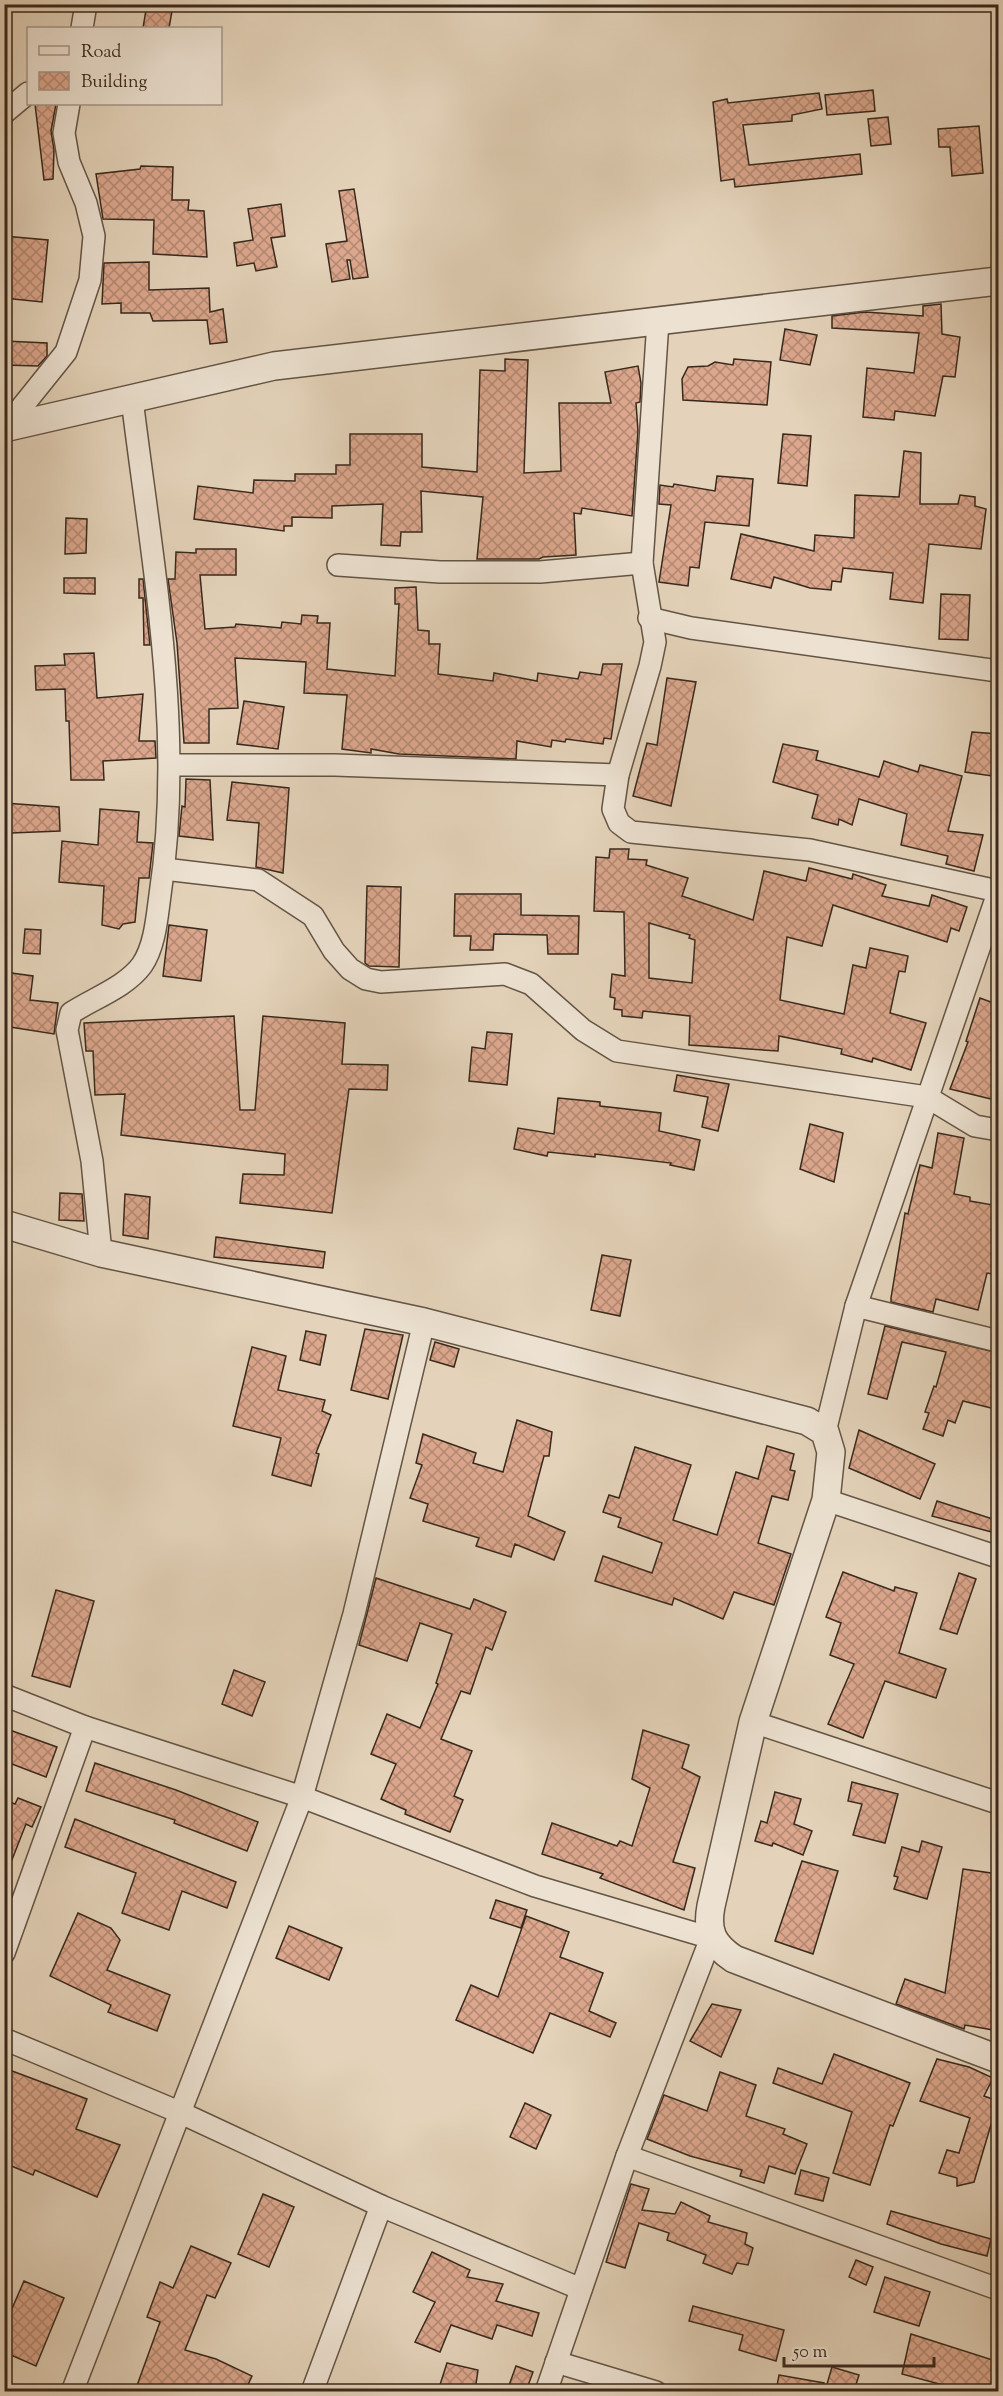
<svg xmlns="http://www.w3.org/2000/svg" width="1003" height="2396" viewBox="0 0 1003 2396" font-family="'Sorts Mill Goudy',serif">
	<defs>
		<pattern id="building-cross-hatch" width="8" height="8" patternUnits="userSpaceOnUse" patternTransform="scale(1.5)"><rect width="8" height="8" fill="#dca78d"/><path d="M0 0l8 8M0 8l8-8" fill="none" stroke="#b38873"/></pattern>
	</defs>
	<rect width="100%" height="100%" fill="#e4d3ba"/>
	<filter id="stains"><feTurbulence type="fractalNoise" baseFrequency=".00333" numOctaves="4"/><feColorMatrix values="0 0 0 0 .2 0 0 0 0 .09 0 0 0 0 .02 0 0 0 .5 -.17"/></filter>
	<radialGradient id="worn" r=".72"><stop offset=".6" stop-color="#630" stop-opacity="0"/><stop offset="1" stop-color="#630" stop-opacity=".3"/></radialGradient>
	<g fill="url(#building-cross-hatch)" stroke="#38291d" stroke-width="1.5" fill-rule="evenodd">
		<polygon points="146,10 172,11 169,28 143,28"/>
		<polygon points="873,90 875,111 827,115 825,95"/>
		<polygon points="819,93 822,109 792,115 792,121 743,125 749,165 860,154 862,174 735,187 734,179 721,181 713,102 727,99 728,103"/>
		<polygon points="35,104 56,104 51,131 54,150 53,179 44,180"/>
		<polygon points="888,117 891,144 871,146 868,119"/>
		<polygon points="979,126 983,173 952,176 950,147 939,147 938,129"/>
		<polygon points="141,166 173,167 172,200 189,200 188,210 204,211 207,257 153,254 154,220 103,219 96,174 140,169"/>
		<polygon points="354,189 368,277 353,279 350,260 347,260 350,279 332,282 326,244 347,241 339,191"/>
		<polygon points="281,204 285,236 271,238 277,267 256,271 254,263 237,266 234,243 253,240 248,209"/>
		<polygon points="4,236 48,240 42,302 4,298"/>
		<polygon points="149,262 149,290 209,288 210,312 223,309 227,342 210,344 207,320 153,321 150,313 121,313 121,303 102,304 104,263"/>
		<polygon points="941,304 942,334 960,337 955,377 943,376 935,416 895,411 894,420 863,417 867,368 914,373 919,333 832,328 832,316 865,312 923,316 923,306"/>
		<polygon points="785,329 817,335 810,365 780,360"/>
		<polygon points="4,341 47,343 47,356 38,366 4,365"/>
		<polygon points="505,359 528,360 524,473 561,471 559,403 611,403 605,372 638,366 641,383 640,402 636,403 638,431 632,516 582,508 581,514 574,513 576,555 543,557 539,559 477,559 483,497 421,491 422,532 401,532 400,546 381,545 383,504 332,506 332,518 292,517 292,526 284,526 284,531 194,519 198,486 253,493 254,480 295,481 295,474 336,474 336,465 350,465 350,434 422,434 422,467 477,472 480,370 505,371"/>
		<polygon points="734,359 771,362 767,405 683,400 682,379 688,367 708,366 715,362 733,365"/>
		<polygon points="783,434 811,436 807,486 778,483"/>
		<polygon points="904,451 921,453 920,504 958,504 960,495 975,497 975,506 986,509 981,549 929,544 923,603 890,599 893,573 843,568 841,582 832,581 831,590 810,588 774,577 771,588 731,579 741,534 814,551 815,535 854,538 855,495 899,497"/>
		<polygon points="717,476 753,479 749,526 705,522 699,568 690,567 688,586 659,582 671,505 659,504 660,485 673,487 674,484 715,491"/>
		<polygon points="66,518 87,519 86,553 65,554"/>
		<polygon points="196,549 236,549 236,575 200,575 205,629 235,627 236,624 281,628 282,622 301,624 302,615 318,616 317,623 330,623 327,669 395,676 399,604 395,604 395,588 416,587 418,630 429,631 429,644 440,644 438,674 493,681 494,673 537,681 538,673 578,679 580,672 601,675 603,664 622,664 611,739 604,738 603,744 566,739 565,742 552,740 551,747 517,741 516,759 399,754 371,749 371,753 342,749 347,695 304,693 306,662 235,658 238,708 209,709 209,743 184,743 177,643 168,579 175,579 176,552 196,553"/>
		<polygon points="64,578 95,578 95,594 64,593"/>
		<polygon points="139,579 143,579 150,645 144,645 143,598 139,598"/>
		<polygon points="941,594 970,595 968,640 939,639"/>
		<polygon points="94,653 97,698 143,694 139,741 155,741 156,758 103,761 104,780 71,780 69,721 66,721 65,689 36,690 35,666 65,665 64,654"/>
		<polygon points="667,678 696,682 671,806 633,796 647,743 657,745"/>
		<polygon points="244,701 284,707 278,749 237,744"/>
		<polygon points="972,732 999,734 999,777 965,772"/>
		<polygon points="783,744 818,751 816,760 879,777 884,761 918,772 920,765 962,776 948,831 983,835 974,871 946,864 948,856 901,845 907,814 859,799 852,825 839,819 838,825 812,818 818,795 773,782"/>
		<polygon points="186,779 210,780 213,840 179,836 182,806 185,807"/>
		<polygon points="232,782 289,788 283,873 256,867 259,823 227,820"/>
		<polygon points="4,803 59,807 60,831 11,833 11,830 4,830"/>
		<polygon points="100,809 139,812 137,842 153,843 149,878 139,878 135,922 123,924 119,929 102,925 104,886 59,882 62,841 98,845"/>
		<path d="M610 849H629L628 859 647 860 646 865 688 878 682 896 753 920 764 871 806 881 809 868 852 879 853 874 886 885 882 896 929 906 932 895 967 907 959 931 951 928 947 942 833 905 822 946 787 937 780 1000 844 1014 853 965 866 968 870 948 908 956 905 972 899 971 890 1013 926 1023 911 1070 873 1058 872 1062 841 1054 842 1049 779 1036 778 1051 689 1045 690 1016 643 1011 642 1018 622 1016V1010L614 1009 615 998 610 997 612 974 625 976 624 912 594 911 596 857 609 858ZM649 923 690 935 689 938 695 940 692 983 649 978Z"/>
		<polygon points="367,886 401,887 399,967 369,966 365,963"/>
		<polygon points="455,894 521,894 521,915 579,916 578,954 548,954 547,935 494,934 493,950 470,950 471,936 454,936"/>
		<polygon points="169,925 207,930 201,981 163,976"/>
		<polygon points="25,929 41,930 40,954 23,953"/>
		<polygon points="4,972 33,976 30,1000 58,1003 54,1034 4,1026"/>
		<polygon points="980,998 999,1005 999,1101 950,1089 968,1042 966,1041"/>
		<polygon points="234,1016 240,1110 255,1110 263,1016 345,1023 342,1064 388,1065 387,1090 349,1089 332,1213 240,1203 243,1174 284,1175 285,1154 121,1135 125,1094 95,1095 93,1051 86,1051 84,1023"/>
		<polygon points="487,1032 512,1034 507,1085 469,1081 472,1047 485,1049"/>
		<polygon points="677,1075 729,1084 718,1131 702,1127 708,1097 674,1091"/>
		<polygon points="558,1098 600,1102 600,1106 661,1113 659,1131 700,1140 694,1170 670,1165 671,1163 595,1154 595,1157 548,1152 547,1156 514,1149 518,1128 554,1134"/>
		<polygon points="810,1124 843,1133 834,1182 800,1169"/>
		<polygon points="938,1133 964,1138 954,1194 970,1197 970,1201 999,1206 996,1237 999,1237 999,1275 987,1273 978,1310 936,1299 933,1312 891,1302 891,1298 905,1213 908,1214 920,1165 932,1168"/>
		<polygon points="60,1193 82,1194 84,1221 59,1220"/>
		<polygon points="125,1194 150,1197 148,1239 123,1235"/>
		<polygon points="216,1237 325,1252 323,1268 214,1257"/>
		<polygon points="602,1255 631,1260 620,1316 591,1310"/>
		<polygon points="885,1326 999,1353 999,1410 963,1401 955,1423 948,1420 943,1436 923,1429 929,1413 925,1412 934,1386 936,1387 946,1352 902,1342 887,1399 868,1394"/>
		<polygon points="365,1329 403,1335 388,1399 351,1390"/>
		<polygon points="306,1331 326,1335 320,1365 300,1360"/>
		<polygon points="435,1342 459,1349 454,1367 430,1360"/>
		<polygon points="252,1347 286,1356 278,1390 325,1400 322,1411 331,1415 316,1453 319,1454 311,1486 272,1475 281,1438 233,1426"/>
		<polygon points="517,1420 552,1432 549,1456 544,1456 528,1516 565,1532 554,1560 515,1544 511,1557 476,1546 479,1538 423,1521 428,1504 410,1498 422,1465 416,1463 423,1434 476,1453 473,1463 503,1472"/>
		<polygon points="859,1430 935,1464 920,1499 849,1468"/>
		<polygon points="767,1446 794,1454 790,1470 795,1471 788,1500 772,1496 758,1543 791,1554 774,1605 734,1592 723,1619 674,1598 672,1605 595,1581 603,1556 652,1573 662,1543 618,1527 621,1518 603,1512 609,1495 619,1498 635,1447 691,1465 673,1520 717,1535 736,1472 758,1479"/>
		<polygon points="937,1501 999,1521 999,1534 932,1516"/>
		<polygon points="843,1572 894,1591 895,1587 917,1593 899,1653 946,1669 936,1698 885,1681 863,1738 828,1724 854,1664 830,1655 841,1623 826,1617"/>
		<polygon points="959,1573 976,1579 957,1634 940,1629"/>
		<polygon points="376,1578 470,1609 474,1599 506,1612 492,1650 486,1647 470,1694 461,1691 441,1739 472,1751 454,1796 463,1800 450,1832 405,1814 406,1810 381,1799 396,1764 371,1754 387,1714 420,1728 438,1684 436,1683 452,1634 420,1623 407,1661 359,1645"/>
		<polygon points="56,1590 94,1601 70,1687 32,1676"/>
		<polygon points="234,1670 265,1682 252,1716 222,1704"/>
		<polygon points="4,1728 57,1747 46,1777 4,1761"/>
		<polygon points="643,1730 689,1745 682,1768 700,1777 673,1862 695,1868 684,1910 600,1878 603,1874 542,1854 552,1823 617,1846 620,1841 632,1846 650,1788 632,1779"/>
		<polygon points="95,1763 176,1790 258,1822 247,1851 174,1823 175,1820 86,1791"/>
		<polygon points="852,1782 898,1794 885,1843 853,1835 862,1804 848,1801"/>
		<polygon points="775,1792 801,1799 794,1824 812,1831 803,1855 773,1843 772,1846 755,1841 761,1821 767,1823"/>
		<polygon points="18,1798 41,1807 32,1827 26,1824 6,1875 4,1800 15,1804"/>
		<polygon points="75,1819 236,1882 227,1908 182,1891 169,1930 122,1913 136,1873 65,1847"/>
		<polygon points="922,1841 942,1847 927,1899 894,1889 898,1877 894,1876 902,1847 919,1852"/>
		<polygon points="802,1861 838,1871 813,1954 775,1941"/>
		<polygon points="963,1869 998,1874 996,1890 999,1891 999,2031 965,2025 964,2029 896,2004 905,1979 945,1993"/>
		<polygon points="496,1900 527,1910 521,1928 490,1918"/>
		<polygon points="78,1913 111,1928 120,1940 107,1970 170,1995 157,2031 108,2012 111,2005 50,1976"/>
		<polygon points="526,1916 569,1932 560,1957 603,1973 589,2011 616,2023 610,2037 550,2013 533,2053 456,2020 471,1985 498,1997"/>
		<polygon points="289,1926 342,1948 329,1980 276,1958"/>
		<polygon points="712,2004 741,2010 721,2057 690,2041"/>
		<polygon points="834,2054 910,2083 893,2126 890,2125 870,2185 833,2173 852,2112 773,2083 778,2068 822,2084"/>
		<polygon points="937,2059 969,2067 993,2078 984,2096 998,2101 974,2182 957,2186 957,2178 939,2173 947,2150 959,2153 970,2118 920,2101"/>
		<polygon points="4,2068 87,2099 76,2129 120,2145 97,2197 35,2170 33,2175 4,2163"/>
		<polygon points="720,2072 756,2085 746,2116 785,2129 783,2134 807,2144 795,2174 769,2166 764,2183 740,2176 742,2170 690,2156 647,2139 664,2095 707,2111"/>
		<polygon points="525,2103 551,2115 536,2149 510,2137"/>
		<polygon points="801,2170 829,2178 823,2201 795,2194"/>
		<polygon points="631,2184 649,2189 642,2210 675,2214 681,2202 710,2216 708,2222 747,2233 745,2244 753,2248 748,2265 737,2263 732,2274 703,2263 706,2255 667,2240 669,2233 639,2223 625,2268 606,2262"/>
		<polygon points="263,2194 294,2207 269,2267 238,2254"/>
		<polygon points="891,2211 991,2239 987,2256 941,2244 887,2224"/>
		<polygon points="191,2246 231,2263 215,2298 207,2295 185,2350 216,2359 252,2376 245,2391 135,2391 160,2322 147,2317 160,2282 173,2288"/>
		<polygon points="432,2252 470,2270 467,2277 503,2284 496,2301 539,2313 532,2336 497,2325 492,2339 451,2325 440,2352 415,2342 435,2302 413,2292"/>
		<polygon points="856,2260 873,2267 866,2285 849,2277"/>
		<polygon points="885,2277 930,2292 919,2326 874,2312"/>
		<polygon points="24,2281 64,2298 36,2366 4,2352 4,2327"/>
		<polygon points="693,2306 784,2330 776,2361 739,2350 743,2335 689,2321"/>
		<polygon points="911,2334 999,2362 999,2373 993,2391 965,2391 902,2374"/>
		<polygon points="447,2363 478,2370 475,2391 438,2391"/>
		<polygon points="516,2366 533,2372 526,2391 507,2391"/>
		<polygon points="832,2367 859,2375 854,2391 825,2391"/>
		<polygon points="779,2375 824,2383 824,2391 776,2391"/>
	</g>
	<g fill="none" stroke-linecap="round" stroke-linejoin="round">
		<defs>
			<g id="minor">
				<polyline points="82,28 86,4"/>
				<polyline points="4,113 28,93"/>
				<polyline points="658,321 642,563 655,642 650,666 618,775 613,809 619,823 631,832 810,850 998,891"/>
				<polyline points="5,428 66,352 90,280 94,236 86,203 69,162 64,133 69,104"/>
				<polyline points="338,565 440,572 540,572 642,563"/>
				<polyline points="649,618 691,628 998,671"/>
				<polyline points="170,765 335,765 618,775"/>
				<polyline points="164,869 258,880 313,916 334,951 350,969 366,979 381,982 505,974 531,984 583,1030 617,1051 927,1097 975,1126 998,1130"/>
				<path d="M101 1253 92 1161 67 1030 71 1013C94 998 126 987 142 965 155 946 157 917 160 895 185 731 152 563 132 399"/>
				<polyline points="856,1306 998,1341"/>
				<polyline points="825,1432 856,1306 998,893"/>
				<polyline points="826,1500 998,1557"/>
				<polyline points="4,1695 85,1727 302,1797 535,1886 711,1938 627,2156 546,2392"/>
				<polyline points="753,1722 998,1803"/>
				<polyline points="4,1953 85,1727"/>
				<polyline points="4,2039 179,2112 381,2206 581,2289"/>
				<polyline points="627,2156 998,2289"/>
				<polyline points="556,2362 656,2392"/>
				<polyline points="72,2392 302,1797 354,1614 424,1322"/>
				<polyline points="312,2392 381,2206"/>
			</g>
			<g id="tertiary">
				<polyline points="4,428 274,366 998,281"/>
				<path d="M4 1224 101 1253 424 1322 807 1421 825 1432 831 1452 826 1500 753 1722 711 1906C706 1932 713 1945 734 1959L998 2059"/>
			</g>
		</defs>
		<use href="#minor" stroke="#635444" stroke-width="24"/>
		<use href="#tertiary" stroke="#635444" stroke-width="30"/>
		<use href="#minor" stroke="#ede2d2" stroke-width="21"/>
		<use href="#tertiary" stroke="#ede2d2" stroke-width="27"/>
	</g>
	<rect width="1003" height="2396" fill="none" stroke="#e4d3ba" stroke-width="24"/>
	<rect x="6" y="6" width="991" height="2384" fill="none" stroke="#38291d" stroke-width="3"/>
	<rect x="12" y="12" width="979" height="2372" fill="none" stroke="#38291d" stroke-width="1.5"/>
	<rect x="27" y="27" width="195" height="78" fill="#ede2d2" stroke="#a5988a" stroke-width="1.5"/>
	<rect x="39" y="46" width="30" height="9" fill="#ede2d2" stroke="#a5988a" stroke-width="1.5"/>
	<text x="81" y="57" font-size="18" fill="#38291d">Road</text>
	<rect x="39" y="72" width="30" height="18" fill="url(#building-cross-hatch)" stroke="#a5988a" stroke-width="1.5"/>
	<text x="81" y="87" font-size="18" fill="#38291d">Building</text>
	<path d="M784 2357v9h150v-9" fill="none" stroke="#38291d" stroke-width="3"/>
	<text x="793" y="2357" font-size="18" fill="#38291d" stroke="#ede2d2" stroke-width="4.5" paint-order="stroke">50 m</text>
	<rect width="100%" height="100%" filter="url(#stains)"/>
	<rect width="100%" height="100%" fill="url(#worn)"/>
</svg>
